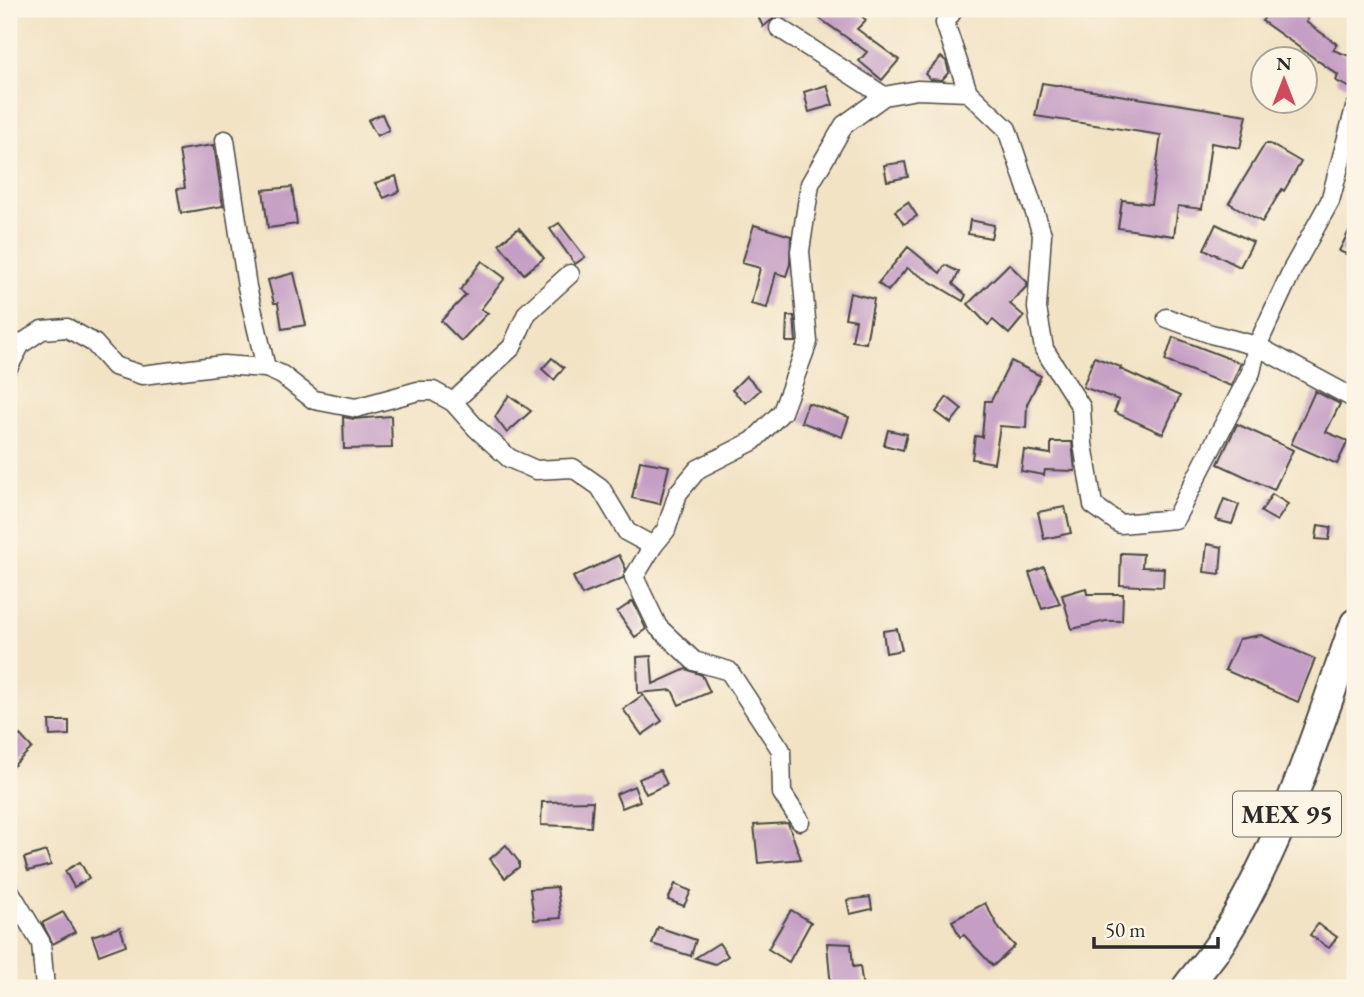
<svg xmlns="http://www.w3.org/2000/svg" width="1364" height="997" viewBox="0 0 1364 997" font-family="'EB Garamond',serif">
	<rect width="100%" height="100%" fill="#fcf5e5"/>
	<filter id="ink" filterUnits="userSpaceOnUse"><feTurbulence type="fractalNoise" baseFrequency=".0143" numOctaves="2"/><feDisplacementMap in="SourceGraphic" scale="14" xChannelSelector="R" yChannelSelector="G"/><feConvolveMatrix kernelMatrix="1 2 1 2 8 2 1 2 1" color-interpolation-filters="sRGB"/></filter>
	<filter id="wash" filterUnits="userSpaceOnUse"><feTurbulence type="fractalNoise" baseFrequency=".00686" numOctaves="4" result="noise"/><feDisplacementMap in="SourceGraphic" scale="28" xChannelSelector="R" yChannelSelector="G"/><feGaussianBlur stdDeviation="1.57" result="paint"/><feColorMatrix in="noise" values="0 0 0 0 0 0 0 0 0 0 0 0 0 0 0 0 0 1.4 0 .05"/><feComposite in="paint" operator="in"/></filter>
	<g filter="url(#wash)">
		<rect width="100%" height="100%" fill="#f2e3c5"/>
		<g id="blocks">
			<g fill="#c49ec5">
				<polygon points="755,9 803,9 783,18 774,18 763,27"/>
				<polygon points="828,9 853,9 866,20 857,29 899,60 882,80 859,61 867,52 819,18"/>
				<polygon points="1271,9 1294,9 1308,19 1306,22 1337,44 1333,50 1355,58 1355,90 1336,81 1338,75 1262,21"/>
				<polygon points="941,57 946,61 949,72 942,80 930,79 925,74"/>
				<polygon points="1042,83 1247,115 1240,148 1211,143 1202,209 1178,206 1174,236 1118,228 1122,200 1151,204 1161,135 1035,116"/>
				<polygon points="827,85 833,105 809,112 804,92"/>
				<polygon points="382,114 389,130 377,136 368,120"/>
				<polygon points="1265,144 1270,144 1301,162 1284,191 1282,189 1262,222 1229,203"/>
				<polygon points="214,145 223,206 181,213 177,189 185,188 179,150"/>
				<polygon points="905,162 908,177 887,181 884,165"/>
				<polygon points="396,176 400,191 384,198 375,183"/>
				<polygon points="292,187 297,224 268,228 263,190"/>
				<polygon points="908,202 917,216 904,224 895,211"/>
				<polygon points="1355,219 1355,258 1339,251"/>
				<polygon points="970,220 994,225 991,238 968,234"/>
				<polygon points="559,223 585,257 575,264 550,229"/>
				<polygon points="1216,224 1253,242 1240,267 1204,249"/>
				<polygon points="754,225 791,236 790,264 786,276 776,273 767,308 751,304 760,268 742,263"/>
				<polygon points="519,228 544,258 524,274 499,244"/>
				<polygon points="908,247 940,273 945,265 959,272 953,284 966,295 963,301 907,268 888,291 878,283"/>
				<polygon points="482,261 505,278 481,309 488,313 461,341 441,321 466,295 460,290"/>
				<polygon points="1009,264 1027,282 1027,286 1010,304 1024,316 1009,334 993,320 988,325 968,304"/>
				<polygon points="294,273 306,325 282,329 278,303 274,303 268,280"/>
				<polygon points="850,293 874,299 866,343 852,341 856,320 845,318"/>
				<polygon points="787,316 794,316 796,342 786,342"/>
				<polygon points="1173,337 1241,363 1231,386 1165,361"/>
				<polygon points="1094,357 1121,367 1120,369 1180,396 1163,434 1114,412 1119,400 1083,387"/>
				<polygon points="552,358 564,368 554,380 542,369"/>
				<polygon points="1011,361 1041,376 1027,404 1026,428 1000,426 994,463 972,459 975,436 982,437 985,401 991,401"/>
				<polygon points="746,376 760,390 746,403 732,390"/>
				<polygon points="1315,391 1340,404 1326,432 1348,441 1337,464 1291,444"/>
				<polygon points="509,395 531,411 507,433 495,417"/>
				<polygon points="947,397 962,409 951,423 936,412"/>
				<polygon points="808,403 849,417 842,437 801,422"/>
				<polygon points="391,416 392,448 344,449 343,417 354,419"/>
				<polygon points="1237,424 1293,450 1274,490 1218,464"/>
				<polygon points="888,430 907,434 903,450 884,445"/>
				<polygon points="1051,442 1072,442 1075,471 1045,470 1044,475 1021,471 1024,450 1051,454"/>
				<polygon points="640,461 669,466 660,504 632,498"/>
				<polygon points="1272,494 1288,504 1277,521 1261,512"/>
				<polygon points="1224,499 1239,505 1232,524 1216,520"/>
				<polygon points="1065,507 1071,533 1044,539 1038,512"/>
				<polygon points="1318,525 1331,527 1329,540 1316,539"/>
				<polygon points="1207,544 1222,547 1220,574 1204,572"/>
				<polygon points="1121,553 1143,554 1142,567 1164,568 1163,587 1120,585"/>
				<polygon points="619,555 626,569 623,578 582,595 573,577"/>
				<polygon points="1044,567 1060,604 1042,609 1029,573"/>
				<polygon points="1086,588 1087,594 1123,594 1122,621 1106,621 1072,629 1062,595"/>
				<polygon points="633,601 646,629 635,637 617,612"/>
				<polygon points="897,629 902,650 886,653 883,631"/>
				<polygon points="1261,635 1315,659 1298,702 1225,670 1239,639"/>
				<polygon points="651,656 653,684 686,669 702,675 710,692 679,705 672,690 638,693 637,657"/>
				<polygon points="643,695 662,721 642,735 623,709"/>
				<polygon points="49,721 69,721 69,735 50,736"/>
				<polygon points="20,735 32,748 9,770 9,746"/>
				<polygon points="660,770 667,784 646,794 639,779"/>
				<polygon points="634,786 640,801 622,808 616,794"/>
				<polygon points="593,801 591,827 541,825 542,802"/>
				<polygon points="788,823 801,859 758,863 754,825"/>
				<polygon points="506,845 519,862 519,867 505,878 490,859"/>
				<polygon points="46,851 51,865 28,871 24,858"/>
				<polygon points="80,862 89,878 74,887 65,871"/>
				<polygon points="675,884 691,891 684,906 668,900"/>
				<polygon points="557,887 561,918 534,920 530,889"/>
				<polygon points="870,897 872,909 850,914 847,900"/>
				<polygon points="985,903 1000,930 1015,946 993,966 964,935 960,937 952,921"/>
				<polygon points="791,910 811,922 789,962 768,949"/>
				<polygon points="63,912 75,932 53,944 42,923"/>
				<polygon points="1318,924 1337,937 1329,948 1310,935"/>
				<polygon points="120,927 126,945 99,955 92,936"/>
				<polygon points="658,927 696,940 691,956 652,944"/>
				<polygon points="719,943 728,956 715,964 695,958"/>
				<polygon points="827,943 851,944 853,967 860,966 863,988 831,988"/>
			</g>
		</g>
	</g>
	<g filter="url(#ink)">
		<use href="#blocks" fill-opacity="0" stroke="#494742" stroke-width="2"/>
		<g fill="none" stroke-linecap="round" stroke-linejoin="round">
			<defs>
				<g id="street">
					<polyline points="954,9 945,23 968,92"/>
					<polyline points="779,28 884,96"/>
					<polyline points="225,140 247,287 266,368"/>
					<polyline points="1167,318 1211,334 1257,346 1355,399"/>
					<polyline points="9,366 21,344 42,330 67,328 94,343 114,366 142,375 223,365 266,368 282,375 314,400 356,408 418,391 433,391 453,402 476,428 509,458 536,470 573,468 600,487 627,532 653,546 666,530 678,493 698,469 753,441 782,412 808,342 800,251 810,184 844,125 884,96 917,90 968,92 1007,129 1042,234 1037,308 1044,349 1081,407 1083,444 1093,505 1120,524 1175,519 1251,372 1257,346 1293,268 1330,201 1355,108"/>
					<polyline points="453,402 512,347 527,313 570,274"/>
					<polyline points="653,546 634,577 658,627 694,661 729,671 781,750 782,793 800,821"/>
					<polyline points="9,890 41,943 45,988"/>
				</g>
				<path id="primary" d="M1186 988C1197 973 1211 958 1221 942 1283 844 1317 731 1355 623"/>
			</defs>
			<use href="#street" stroke="#494742" stroke-width="21"/>
			<use href="#primary" stroke="#494742" stroke-width="32"/>
			<use href="#street" stroke="#fff" stroke-width="18"/>
			<use href="#primary" stroke="#fff" stroke-width="28"/>
		</g>
	</g>
	<g text-anchor="middle" stroke-width="7" stroke-linejoin="round" paint-order="stroke">
		<rect fill="#fcf5e5" stroke="#6a6863" stroke-width="2" x="1233" y="791.5" width="108" height="45" rx="5"/>
		<g font-size="26" font-weight="bold" fill="#2b2b2b">
			<text x="1287" y="823">MEX 95</text>
		</g>
	</g>
	<rect width="1364" height="997" fill="none" stroke="#fcf5e5" stroke-width="35"/>
	<g transform="translate(1284 80)"><circle r="33" fill="#fcf5e5" stroke="#a8a49b" stroke-width="2"/>
	<path d="M0-5L12 26L0 18L-12 26Z" fill="#d1495b"/>
	<text y="-10" font-size="19" font-weight="bold" text-anchor="middle" fill="#2b2b2b">N</text>
	</g>
	<path d="M1094 937v10h124v-10" fill="none" stroke="#2b2b2b" stroke-width="3.5"/>
	<text x="1105" y="937" font-size="21" fill="#2b2b2b" stroke="#fcf5e5" stroke-width="5" paint-order="stroke">50 m</text>
</svg>
